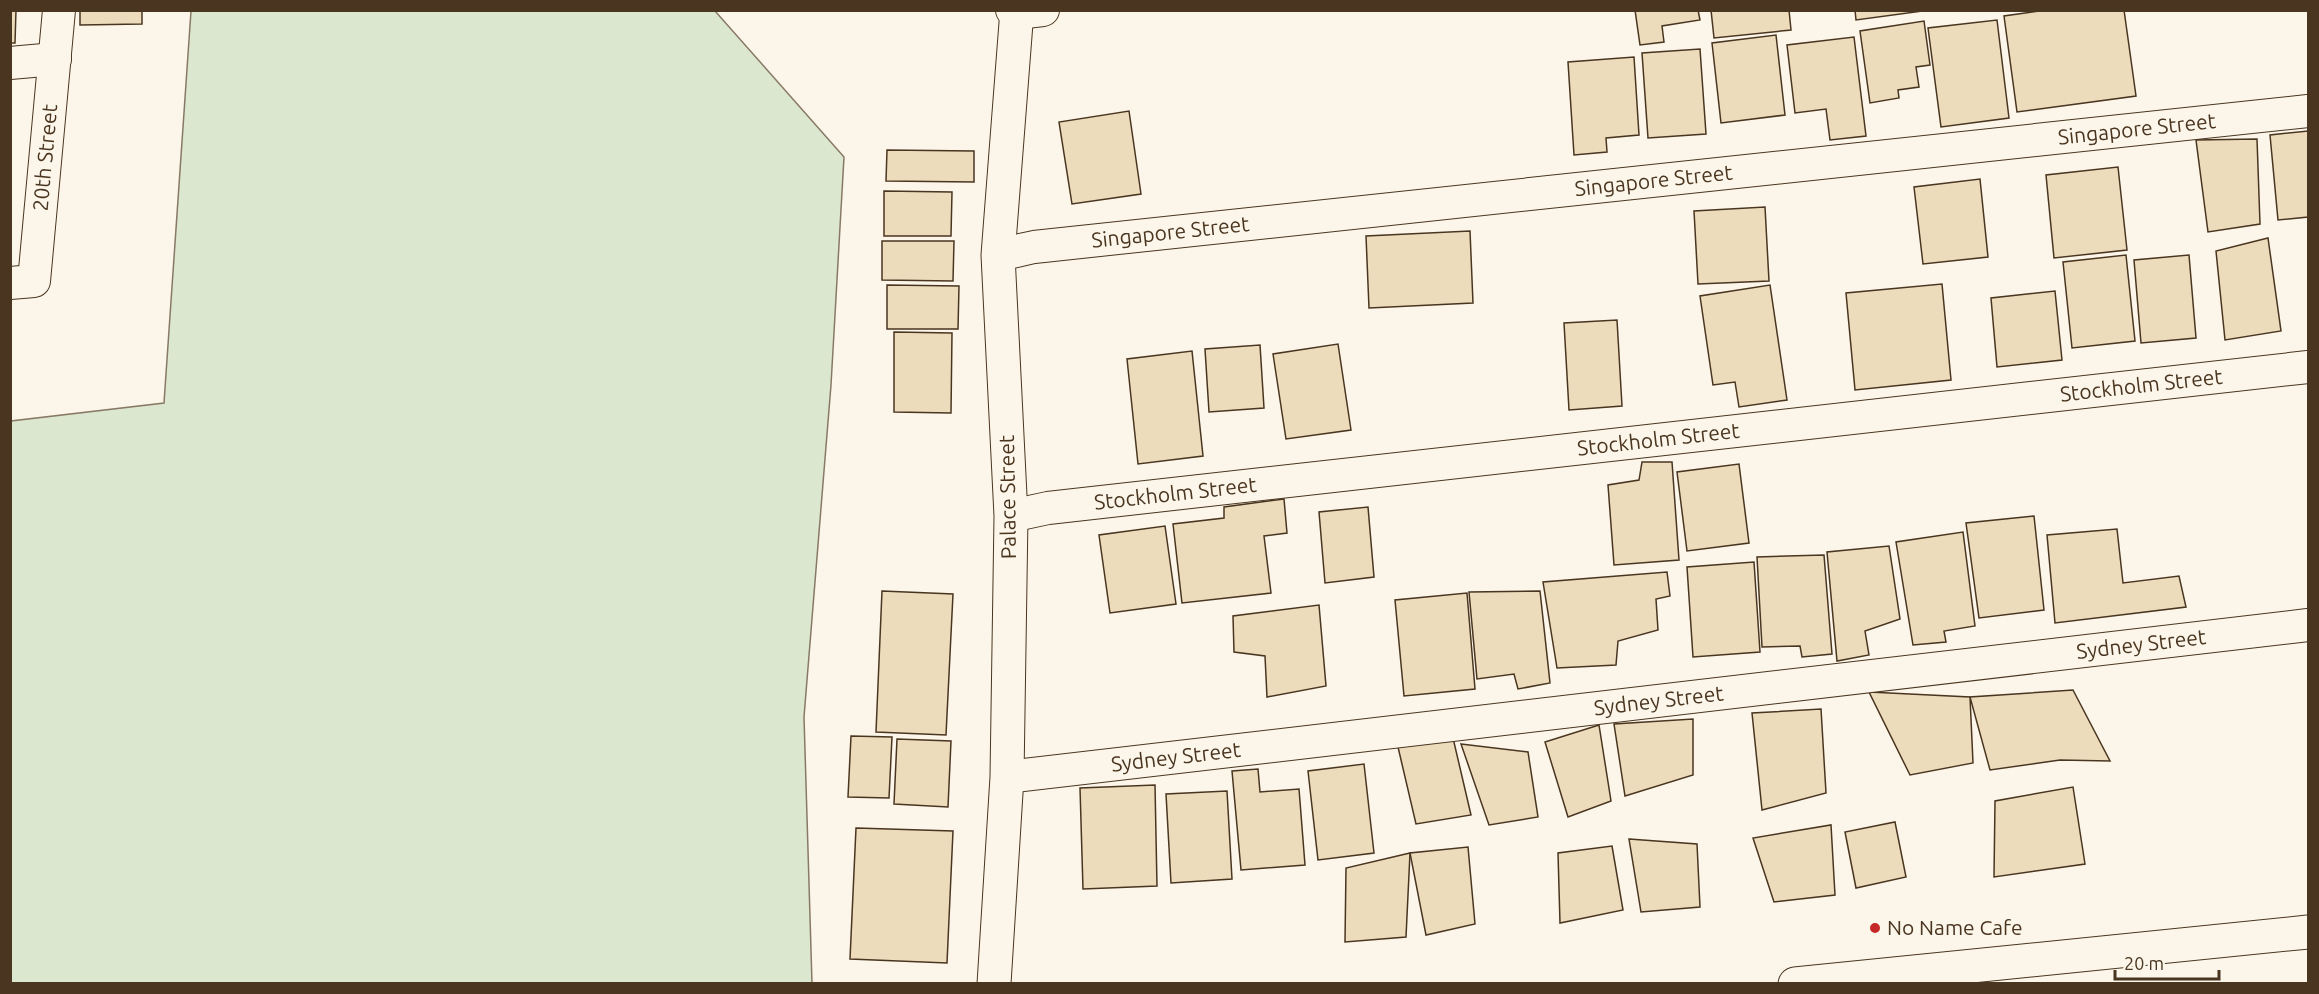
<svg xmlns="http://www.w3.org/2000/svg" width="2319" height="994" viewBox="0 0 2319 994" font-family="Ubuntu,sans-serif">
	<rect width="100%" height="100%" fill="#fbf6e9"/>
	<polygon fill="#dce7d0" stroke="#887966" stroke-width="1.5" points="191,11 715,11 844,157 831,385 804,717 812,983 11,983 11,421 164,403"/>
	<g fill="#ecdcbc" stroke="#4a3520" stroke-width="1.5">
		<polygon points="10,10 16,10 15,43 10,43"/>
		<polygon points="80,10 142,10 142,24 80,25"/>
		<polygon points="1635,10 1698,10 1700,20 1662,26 1664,42 1640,45"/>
		<polygon points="1711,10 1789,10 1791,30 1714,38"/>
		<polygon points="1855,10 1930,10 1856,20"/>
		<polygon points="2047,10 2124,10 2136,96 2017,112 2004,16"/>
		<polygon points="1997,20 2009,118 1941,127 1928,28"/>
		<polygon points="1924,21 1930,65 1916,67 1919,87 1898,90 1899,98 1870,103 1860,31"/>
		<polygon points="1776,35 1785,115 1721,123 1712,43"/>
		<polygon points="1854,37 1866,136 1830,140 1826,109 1795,113 1787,45"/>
		<polygon points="1700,49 1706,134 1648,138 1642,53"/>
		<polygon points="1634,57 1639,135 1606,138 1607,152 1574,155 1568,62"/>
		<polygon points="1129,111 1141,194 1072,204 1059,122"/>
		<polygon points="2308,131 2308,217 2278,220 2270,135"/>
		<polygon points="2257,139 2260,224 2208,232 2196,140"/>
		<polygon points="887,150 974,151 974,182 886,181"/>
		<polygon points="2118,167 2127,250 2054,258 2046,175"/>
		<polygon points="1980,179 1988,257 1923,264 1914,187"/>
		<polygon points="884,191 952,192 951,236 884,236"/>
		<polygon points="1765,207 1769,281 1698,284 1694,211"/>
		<polygon points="1470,231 1473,303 1369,308 1366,236"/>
		<polygon points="2268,238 2281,331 2225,340 2216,251"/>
		<polygon points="882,241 954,241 953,281 882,280"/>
		<polygon points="2126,255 2135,341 2072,348 2063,262"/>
		<polygon points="2189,255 2196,338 2141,343 2134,260"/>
		<polygon points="1942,284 1951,380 1855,390 1846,293"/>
		<polygon points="887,285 959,286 958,329 887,329"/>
		<polygon points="1770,285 1787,400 1739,407 1735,382 1713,385 1700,296"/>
		<polygon points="2055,291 2062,360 1997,367 1991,298"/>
		<polygon points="1617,320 1622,406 1569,410 1564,323"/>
		<polygon points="894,332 952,333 951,413 894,412"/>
		<polygon points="1338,344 1351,430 1286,439 1273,354"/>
		<polygon points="1260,345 1264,408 1209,412 1205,349"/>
		<polygon points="1192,351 1203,456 1138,464 1127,359"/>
		<polygon points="1642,462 1672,462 1679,560 1614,565 1608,485 1639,480"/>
		<polygon points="1739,464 1749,543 1687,551 1677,472"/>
		<polygon points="1284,499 1287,533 1264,536 1271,593 1182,603 1173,524 1224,518 1224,507"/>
		<polygon points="1368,507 1374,577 1325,583 1319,512"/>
		<polygon points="2034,516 2044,610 1979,618 1966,523"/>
		<polygon points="1165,526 1176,604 1110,613 1099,535"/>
		<polygon points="2117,529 2123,583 2179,576 2186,607 2055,623 2047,535"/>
		<polygon points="1963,532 1975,626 1944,631 1946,642 1913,645 1896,542"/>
		<polygon points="1889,546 1900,619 1865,631 1869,655 1837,661 1827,552"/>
		<polygon points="1824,555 1832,654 1802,657 1800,646 1762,647 1757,557"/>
		<polygon points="1754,562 1760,652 1693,657 1687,567"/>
		<polygon points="1667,572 1670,596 1656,599 1658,630 1618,641 1616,665 1557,668 1543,582"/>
		<polygon points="882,591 953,594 946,735 876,732"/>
		<polygon points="1540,591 1550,683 1518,689 1514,674 1477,679 1469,592"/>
		<polygon points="1467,593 1475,689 1404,696 1395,600"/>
		<polygon points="1319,605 1326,686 1267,697 1265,656 1234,652 1233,616"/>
		<polygon points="2073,690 2110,761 2060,760 1990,770 1970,697"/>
		<polygon points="1869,692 1970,697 1973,763 1910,775"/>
		<polygon points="1821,709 1826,793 1762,810 1752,713"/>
		<polygon points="1693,719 1693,775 1625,796 1614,724"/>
		<polygon points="1599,725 1611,801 1568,817 1545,742"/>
		<polygon points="851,736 892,737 889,798 848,797"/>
		<polygon points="1453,738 1471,815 1416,824 1398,747"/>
		<polygon points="897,739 951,741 948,807 894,804"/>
		<polygon points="1461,744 1528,752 1538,817 1489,825"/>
		<polygon points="1364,764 1374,853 1318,860 1308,771"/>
		<polygon points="1258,769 1260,792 1299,789 1305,865 1241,870 1232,771"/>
		<polygon points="1155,785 1157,886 1083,889 1080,788"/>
		<polygon points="2073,787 2085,864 1994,877 1995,801"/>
		<polygon points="1227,791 1232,879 1171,883 1166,794"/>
		<polygon points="1895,822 1906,877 1856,888 1845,832"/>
		<polygon points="1831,825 1835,895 1774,902 1753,838"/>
		<polygon points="856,828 953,831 947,963 850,959"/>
		<polygon points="1629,839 1697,844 1700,907 1641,912"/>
		<polygon points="1612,846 1623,910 1560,923 1558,853"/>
		<polygon points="1468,847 1475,924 1426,935 1410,853"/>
		<polygon points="1410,853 1406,937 1345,942 1346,868"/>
	</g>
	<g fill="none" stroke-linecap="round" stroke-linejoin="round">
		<defs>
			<g id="street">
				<polyline points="1012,10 1017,13 1043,10"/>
				<polyline points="10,63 55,59"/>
				<path id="s1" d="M998 255 1034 247 2308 111"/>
				<path id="s2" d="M10 283 34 281 59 10"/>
				<path id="s3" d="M1011 516 1048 508 2308 367"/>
				<path id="s4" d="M1007 777 2308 625"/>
			</g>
			<g id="secondary">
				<polyline points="994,984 1007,777 1011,516 998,255 1017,10"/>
				<polyline points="1795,984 2308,932"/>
			</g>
		</defs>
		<use href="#street" stroke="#4a3520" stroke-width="34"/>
		<use href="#secondary" stroke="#4a3520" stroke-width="35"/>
		<use href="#street" stroke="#fbf6e9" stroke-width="32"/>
		<use href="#secondary" stroke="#fbf6e9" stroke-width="33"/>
	</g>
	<circle fill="#c62828" stroke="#fbf6e9" stroke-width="2" cx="1875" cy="928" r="6"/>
	<g text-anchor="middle" stroke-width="4.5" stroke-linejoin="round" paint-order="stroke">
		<g font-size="21" fill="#4a3520" stroke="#fbf6e9">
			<text dy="7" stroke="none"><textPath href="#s1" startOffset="1146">Singapore Street</textPath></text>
			<text dy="7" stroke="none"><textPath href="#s2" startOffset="148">20th Street</textPath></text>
			<text dy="7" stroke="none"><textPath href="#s1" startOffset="660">Singapore Street</textPath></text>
			<text dy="7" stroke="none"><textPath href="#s1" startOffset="174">Singapore Street</textPath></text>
			<text dy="7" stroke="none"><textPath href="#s3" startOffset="1138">Stockholm Street</textPath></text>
			<text dy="7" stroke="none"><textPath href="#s3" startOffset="652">Stockholm Street</textPath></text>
			<text dy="7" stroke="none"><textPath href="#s3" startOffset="166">Stockholm Street</textPath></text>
			<text transform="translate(1008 497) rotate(-91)" y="7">Palace Street</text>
			<text dy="7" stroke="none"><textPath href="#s4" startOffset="1142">Sydney Street</textPath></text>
			<text dy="7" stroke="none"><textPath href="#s4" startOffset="656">Sydney Street</textPath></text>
			<text dy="7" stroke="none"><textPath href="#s4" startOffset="170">Sydney Street</textPath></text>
		</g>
		<g font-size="21" fill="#4a3520" stroke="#fbf6e9" text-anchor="start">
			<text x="1887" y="935">No Name Cafe</text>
		</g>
	</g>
	<rect width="2319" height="994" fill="none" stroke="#4a3520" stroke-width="24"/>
	<path d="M2115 970v9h104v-9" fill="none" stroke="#4a3520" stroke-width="3"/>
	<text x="2124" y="970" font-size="18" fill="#4a3520" stroke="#fbf6e9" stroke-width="4.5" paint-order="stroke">20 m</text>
</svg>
